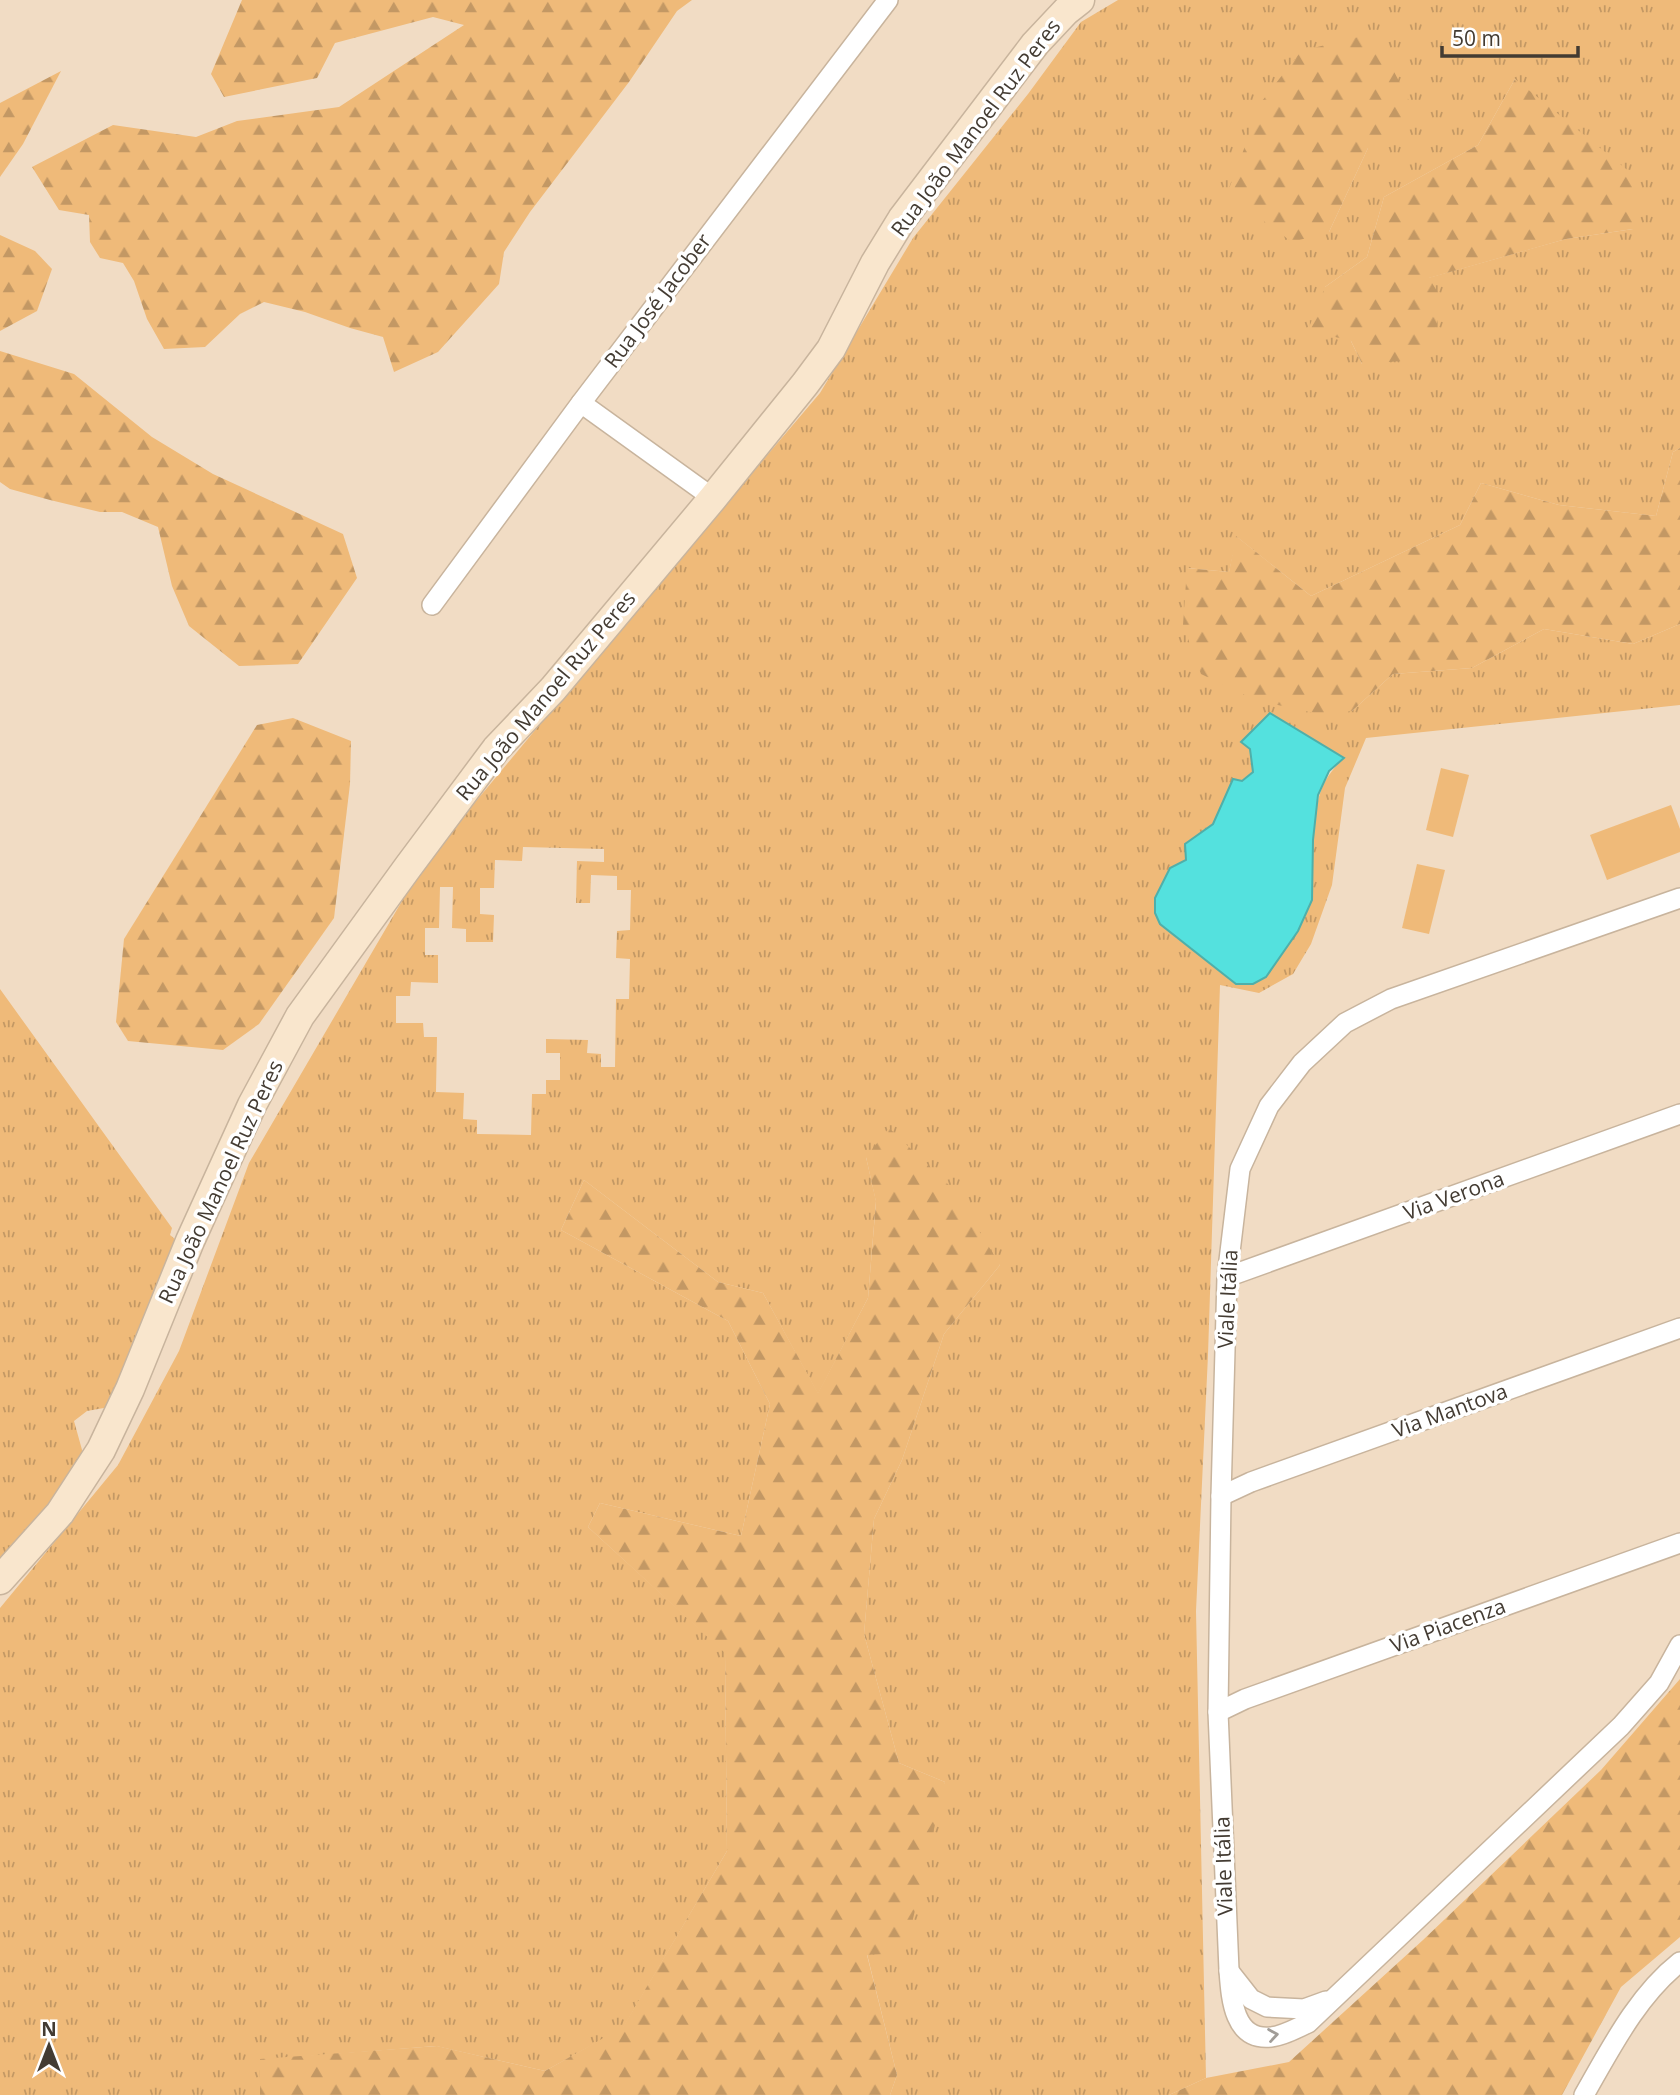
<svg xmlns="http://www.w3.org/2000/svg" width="1680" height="2095" viewBox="0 0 1680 2095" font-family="'Open Sans',sans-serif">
	<defs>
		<pattern id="grass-tufts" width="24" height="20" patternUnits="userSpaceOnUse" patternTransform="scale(1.75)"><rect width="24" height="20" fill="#efba79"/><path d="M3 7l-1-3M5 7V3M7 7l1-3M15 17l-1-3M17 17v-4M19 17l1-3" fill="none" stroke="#c39864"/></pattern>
		<pattern id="forest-firs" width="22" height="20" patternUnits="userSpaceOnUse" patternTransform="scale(1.75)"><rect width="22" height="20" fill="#efba79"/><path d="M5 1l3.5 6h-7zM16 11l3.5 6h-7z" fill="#c39864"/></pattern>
	</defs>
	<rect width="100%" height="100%" fill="#f1dcc4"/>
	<g fill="url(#grass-tufts)" fill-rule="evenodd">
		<path d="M1118 0H1680V448L1673 452 1656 516 1559 505 1481 483 1460 525 1311 596 1237 537 1229 572 1187 568 1352 711 1393 674 1472 668 1544 629 1633 644 1680 624V705L1366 738 1345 788 1332 885 1311 944 1293 974 1259 993 1220 985 1208 1355 1196 1611 1206 2078 1169 2095H890L897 2075 867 1954 945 1782 899 1763 864 1634 874 1519 902 1460 944 1334 1000 1265 866 1157 876 1201 868 1298 818 1394 763 1293 718 1282 584 1180 561 1230 728 1321 770 1404 741 1536 600 1503 588 1527 725 1652 727 1851 623 2028 545 2071 436 2046 260 2060V2095H0V1608L118 1465 179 1351 249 1163 423 865 595 658 820 393 913 238 1028 94 1081 22ZM1515 79 1633 229 1566 239 1428 278 1362 364 1325 287 1367 257 1384 197 1478 145ZM1262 101 1368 148 1329 232ZM1250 749 1344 758C1316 784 1317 804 1313 840L1170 868 1186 860V844L1213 824 1233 779 1242 781 1253 771ZM523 847 604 849V862L577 861 576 903H590L591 875 617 876V890H631L630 930 617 931 616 958 630 959 629 999H616L615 1067H601V1054L587 1053 588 1040 546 1039V1053H560V1080H546V1094H532L531 1135 477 1134V1120L463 1119 464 1093 436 1092 437 1037H424L423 1023H396V996H410L411 982 438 983V955H425V928H439L440 887H453L452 928 466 929V942H493L494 915 480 914V888H494L495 860 522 861Z"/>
		<polygon points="0,989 172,1228 170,1235 181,1244 115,1406 87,1411 74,1421 84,1457 72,1478 0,1561"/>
	</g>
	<g fill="url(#forest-firs)">
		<polygon points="242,0 692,0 677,11 629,82 530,212 504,252 499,284 438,352 394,372 383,337 350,328 305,312 264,302 240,314 205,347 164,349 147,319 134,281 123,263 100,258 90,242 89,215 59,210 32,167 113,125 196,137 237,121 339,107 464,25 433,17 335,43 317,78 224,97 211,74"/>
		<polygon points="1374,33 1417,116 1368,148 1329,232 1292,242 1227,194 1262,101 1301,51"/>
		<polygon points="61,71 23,144 0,177 0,103"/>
		<polygon points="1515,79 1636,177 1633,229 1566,239 1429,278 1443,301 1434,334 1402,361 1362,364 1351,341 1308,330 1325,287 1367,257 1384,197 1478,145"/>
		<polygon points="0,235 35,251 52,269 37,311 0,331"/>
		<polygon points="0,351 74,374 152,437 213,474 343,534 357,578 298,664 239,666 189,626 172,586 158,527 122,512 100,512 50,500 10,489 0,482"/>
		<polygon points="1680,448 1680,624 1633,644 1544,629 1472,668 1393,674 1352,711 1323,715 1255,700 1201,674 1183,625 1187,568 1229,572 1236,536 1311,596 1460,525 1481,483 1559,505 1656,516 1673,452"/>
		<polygon points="293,718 351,741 350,784 334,918 259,1024 223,1050 128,1041 116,1022 124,939 257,725"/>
		<polygon points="889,1128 954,1190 1000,1265 944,1334 902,1460 874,1519 864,1634 899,1763 945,1782 905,1953 867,1955 897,2075 890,2095 260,2095 260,2059 437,2046 545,2071 623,2027 727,1851 725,1653 588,1527 600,1503 741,1536 770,1404 728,1321 561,1230 584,1180 718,1282 763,1293 818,1393 868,1298 876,1202 866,1157"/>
		<polygon points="1680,1679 1680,1937 1621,1987 1562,2095 1169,2095 1206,2078 1289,2062 1423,1940 1601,1770"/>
	</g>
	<g fill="#efba79">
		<polygon points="1441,768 1469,775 1453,837 1426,830"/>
		<polygon points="1671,805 1680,829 1680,852 1607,880 1590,835"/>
		<polygon points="1417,864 1445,870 1429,934 1402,928"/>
	</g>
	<polygon fill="#54e1de" stroke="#4fafaa" stroke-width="2" points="1270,713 1344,758 1329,771 1318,795 1313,840 1312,900 1298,931 1266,977 1253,984 1236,984 1160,924 1155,913 1155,898 1170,868 1186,860 1185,844 1213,824 1233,779 1242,781 1253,772 1250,749 1241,742"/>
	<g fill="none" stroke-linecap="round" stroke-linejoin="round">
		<defs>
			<g id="street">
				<polyline points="581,403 713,498"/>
				<polyline points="432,605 581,403 888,0"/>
				<path d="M1680 898 1391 999 1345 1023 1302 1063 1269 1106 1240 1169 1227 1277 1221 1496 1218 1712 1229 1970C1231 1997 1233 2041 1271 2037 1283 2036 1297 2028 1308 2023L1621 1726 1659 1683 1680 1645"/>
				<polyline points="1227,1277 1680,1114"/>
				<polyline points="1221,1496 1251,1482 1680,1328"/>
				<polyline points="1218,1712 1245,1699 1680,1543"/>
				<polyline points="1229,1971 1251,1999 1267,2007 1304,2009 1326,2001"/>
				<path d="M1584 2095C1611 2048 1637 1996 1680 1962"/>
			</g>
			<polyline id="secondary" points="0,1580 60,1513 101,1450 130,1389 190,1241 252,1105 300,1016 408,867 496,749 553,689 713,498 805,384 831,349 875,263 902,219 1035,44 1066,11 1080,0"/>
		</defs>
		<use href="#street" stroke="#c8b49d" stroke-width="22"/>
		<use href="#secondary" stroke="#c8b49d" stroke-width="31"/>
		<use href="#street" stroke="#fff" stroke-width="19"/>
		<use href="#secondary" stroke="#f9e6cd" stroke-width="28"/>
	</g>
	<defs><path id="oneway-chevron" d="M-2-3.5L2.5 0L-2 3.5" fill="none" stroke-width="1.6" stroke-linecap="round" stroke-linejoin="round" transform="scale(1.75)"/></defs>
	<use stroke="#a19d98" href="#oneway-chevron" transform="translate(1273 2035) rotate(-9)"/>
	<g text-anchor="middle" stroke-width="7" stroke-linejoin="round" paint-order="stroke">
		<g font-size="21" fill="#433b32" stroke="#fff">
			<text transform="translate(976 128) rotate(-53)" y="7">Rua João Manoel Ruz Peres</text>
			<text transform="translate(658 301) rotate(-53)" y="7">Rua José Jacober</text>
			<text transform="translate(546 696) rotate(-50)" y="7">Rua João Manoel Ruz Peres</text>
			<text transform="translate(221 1182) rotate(-65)" y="7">Rua João Manoel Ruz Peres</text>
			<text transform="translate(1454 1196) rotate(-20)" y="7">Via Verona</text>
			<text transform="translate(1228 1299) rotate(-87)" y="7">Viale Itália</text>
			<text transform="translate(1450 1411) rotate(-20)" y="7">Via Mantova</text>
			<text transform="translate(1448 1626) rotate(-20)" y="7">Via Piacenza</text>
			<text transform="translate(1224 1866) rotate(-92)" y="7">Viale Itália</text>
		</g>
	</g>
	<g transform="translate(49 2046)" stroke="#ffffff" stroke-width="5" paint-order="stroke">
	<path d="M0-5L12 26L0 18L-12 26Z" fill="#433b32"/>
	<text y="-10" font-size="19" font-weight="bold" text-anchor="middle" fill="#433b32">N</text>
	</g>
	<path d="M1442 46v10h136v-10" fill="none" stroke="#433b32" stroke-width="3.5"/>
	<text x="1452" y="46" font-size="21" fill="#433b32" stroke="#ffffff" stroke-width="5" paint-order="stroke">50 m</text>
</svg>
